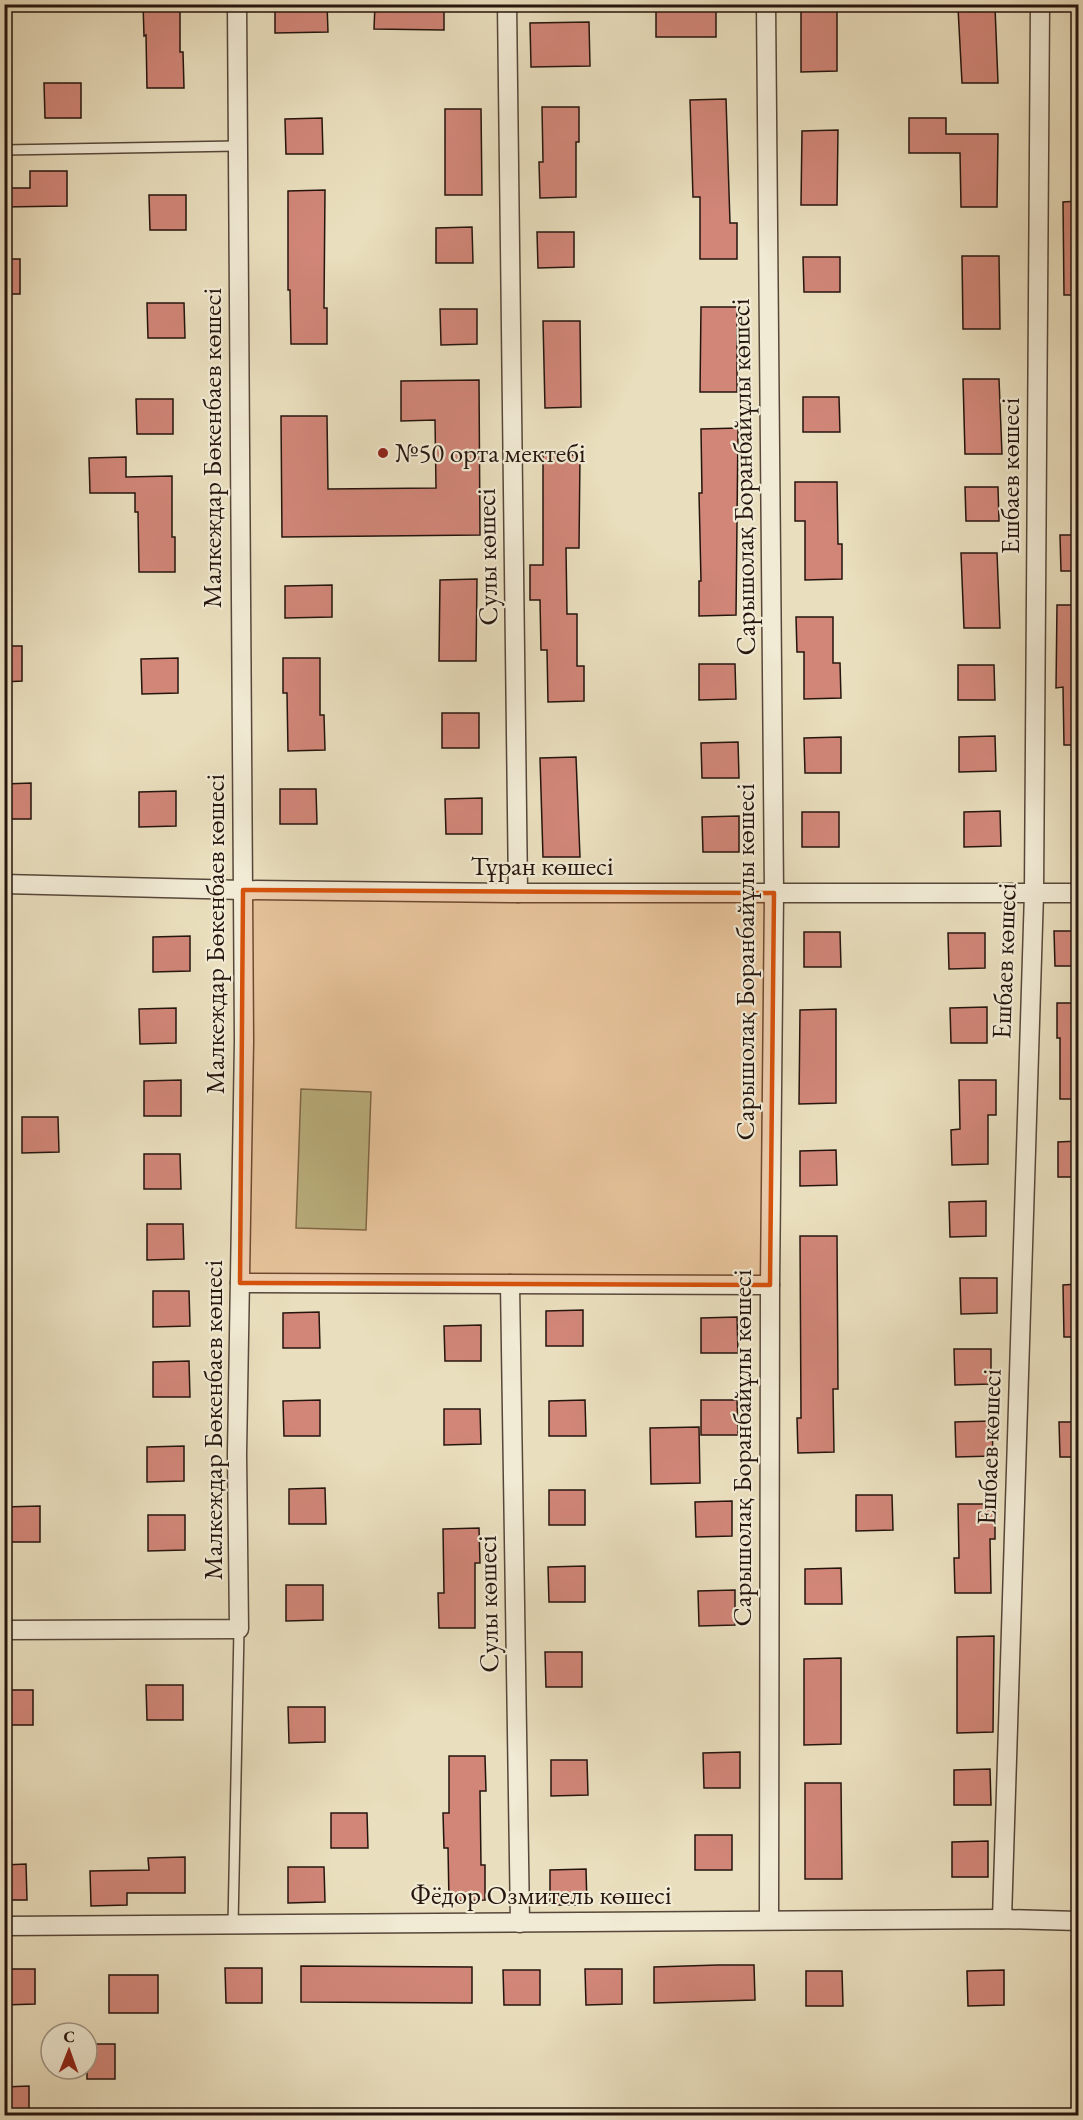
<svg xmlns="http://www.w3.org/2000/svg" width="1083" height="2120" viewBox="0 0 1083 2120" font-family="'EB Garamond',serif">
	<rect width="100%" height="100%" fill="#e9debd"/>
	<filter id="stains"><feTurbulence type="fractalNoise" baseFrequency=".00333" numOctaves="4"/><feColorMatrix values="0 0 0 0 .2 0 0 0 0 .09 0 0 0 0 .02 0 0 0 .5 -.17"/></filter>
	<radialGradient id="worn" r=".72"><stop offset=".6" stop-color="#630" stop-opacity="0"/><stop offset="1" stop-color="#630" stop-opacity=".3"/></radialGradient>
	<polygon fill="#b0c295" stroke="#6b6c52" stroke-width="1.5" points="301,1089 371,1092 366,1230 296,1228"/>
	<g fill="#d18678" stroke="#26150e" stroke-width="1.5">
		<polygon points="143,4 180,4 180,52 183,52 184,88 147,88 146,35 144,36"/>
		<polygon points="275,4 327,4 328,32 275,33"/>
		<polygon points="375,4 444,4 444,30 374,29"/>
		<rect x="656" y="4" width="60" height="33"/>
		<polygon points="801,4 837,4 837,71 801,72"/>
		<polygon points="995,7 998,83 962,83 958,8"/>
		<polygon points="589,22 590,66 531,67 530,23"/>
		<polygon points="44,83 81,83 81,118 45,118"/>
		<polygon points="726,99 730,223 737,223 737,259 700,259 700,197 693,197 690,100"/>
		<polygon points="542,107 579,107 579,142 576,142 576,197 540,198 539,162 543,162"/>
		<polygon points="445,109 481,109 482,195 445,195"/>
		<polygon points="322,118 323,154 286,154 285,119"/>
		<polygon points="909,118 946,118 946,134 998,134 997,207 961,207 960,153 909,153"/>
		<polygon points="838,130 837,205 801,205 802,131"/>
		<polygon points="30,171 67,171 67,206 4,207 4,188 30,188"/>
		<polygon points="325,190 324,308 327,308 327,344 291,344 290,290 288,290 288,191"/>
		<polygon points="149,195 186,195 186,230 150,230"/>
		<polygon points="1078,201 1078,295 1064,295 1063,202"/>
		<polygon points="472,227 473,263 436,263 436,228"/>
		<polygon points="537,232 574,232 574,267 538,268"/>
		<polygon points="962,256 999,256 1000,329 963,329"/>
		<polygon points="803,257 840,257 840,292 804,292"/>
		<rect x="4" y="259" width="16" height="35"/>
		<polygon points="147,303 184,303 185,338 148,338"/>
		<polygon points="701,307 737,307 737,392 700,392"/>
		<polygon points="440,309 477,309 477,344 441,345"/>
		<polygon points="543,321 580,321 581,407 545,408"/>
		<polygon points="963,379 999,379 1002,454 965,454"/>
		<polygon points="479,380 480,535 282,537 281,416 327,416 328,489 436,488 435,420 401,421 401,381"/>
		<polygon points="803,397 839,397 840,432 803,432"/>
		<polygon points="136,399 173,399 173,434 137,434"/>
		<polygon points="738,428 736,615 699,616 699,581 701,581 699,493 702,493 701,429"/>
		<polygon points="543,455 580,455 579,548 566,548 567,614 577,614 577,666 584,666 584,701 548,702 547,650 541,650 540,600 530,600 530,565 543,565"/>
		<polygon points="126,457 126,477 172,476 172,537 175,537 175,572 139,572 138,512 135,512 135,493 90,493 89,458"/>
		<polygon points="795,482 837,482 838,544 842,544 842,579 805,580 805,521 795,521"/>
		<polygon points="965,487 998,487 999,521 966,521"/>
		<polygon points="1060,535 1078,535 1078,571 1061,571"/>
		<polygon points="961,553 997,553 1000,628 964,628"/>
		<polygon points="477,579 476,661 439,661 440,580"/>
		<polygon points="332,585 332,617 285,618 285,586"/>
		<polygon points="1057,605 1078,605 1078,745 1064,745 1063,687 1056,688"/>
		<polygon points="796,617 833,617 833,663 840,663 841,698 804,699 804,652 797,652"/>
		<polygon points="4,646 22,646 22,681 4,682"/>
		<polygon points="178,658 178,693 142,694 141,659"/>
		<polygon points="283,658 320,658 320,715 324,715 325,750 288,751 287,693 283,693"/>
		<polygon points="699,664 735,664 736,699 699,700"/>
		<polygon points="958,665 994,665 995,700 958,700"/>
		<rect x="442" y="713" width="37" height="35"/>
		<polygon points="995,736 996,771 959,772 959,737"/>
		<polygon points="841,737 841,773 805,773 804,738"/>
		<polygon points="738,742 739,778 702,778 701,743"/>
		<polygon points="576,757 580,857 543,857 540,758"/>
		<polygon points="31,783 31,819 4,819 4,784"/>
		<polygon points="280,789 316,789 317,824 280,824"/>
		<polygon points="176,791 176,826 139,827 139,792"/>
		<polygon points="482,798 482,834 446,834 445,799"/>
		<polygon points="1000,811 1001,846 964,847 964,812"/>
		<rect x="802" y="812" width="37" height="35"/>
		<polygon points="739,816 739,852 703,852 702,817"/>
		<polygon points="1054,931 1078,931 1078,966 1055,966"/>
		<polygon points="804,932 840,932 841,967 804,967"/>
		<polygon points="948,933 985,933 985,968 949,969"/>
		<polygon points="190,936 190,971 153,972 153,937"/>
		<polygon points="1057,1003 1078,1003 1078,1099 1060,1099 1060,1038 1057,1038"/>
		<polygon points="987,1007 987,1043 951,1043 950,1008"/>
		<polygon points="176,1008 176,1043 140,1044 139,1009"/>
		<polygon points="836,1009 836,1103 799,1104 800,1010"/>
		<polygon points="181,1080 181,1116 144,1116 144,1081"/>
		<polygon points="959,1080 996,1080 996,1115 988,1115 988,1164 952,1165 951,1130 960,1129"/>
		<polygon points="22,1117 58,1117 59,1152 22,1153"/>
		<polygon points="1078,1141 1078,1177 1058,1177 1058,1142"/>
		<polygon points="836,1150 837,1185 800,1186 800,1151"/>
		<polygon points="144,1154 180,1154 181,1189 144,1189"/>
		<polygon points="986,1201 986,1236 950,1237 949,1202"/>
		<polygon points="147,1224 183,1224 184,1259 147,1260"/>
		<polygon points="800,1236 837,1236 838,1389 833,1389 834,1452 798,1453 797,1418 801,1418"/>
		<polygon points="960,1278 997,1278 997,1313 961,1314"/>
		<polygon points="1078,1284 1078,1337 1064,1337 1063,1285"/>
		<polygon points="153,1291 189,1291 190,1326 153,1327"/>
		<polygon points="583,1310 583,1346 546,1346 546,1311"/>
		<polygon points="319,1312 320,1348 283,1348 283,1313"/>
		<polygon points="737,1317 738,1353 701,1353 701,1318"/>
		<polygon points="481,1325 481,1361 445,1361 444,1326"/>
		<polygon points="954,1349 991,1349 991,1384 955,1385"/>
		<polygon points="189,1361 190,1397 153,1397 153,1362"/>
		<polygon points="320,1400 320,1436 284,1436 283,1401"/>
		<polygon points="585,1400 586,1436 549,1436 549,1401"/>
		<polygon points="701,1400 737,1400 738,1435 701,1435"/>
		<polygon points="444,1409 480,1409 481,1444 444,1445"/>
		<polygon points="992,1421 993,1456 956,1457 955,1422"/>
		<polygon points="1059,1422 1078,1422 1078,1457 1060,1457"/>
		<polygon points="699,1427 700,1483 651,1484 650,1428"/>
		<polygon points="184,1446 184,1481 147,1482 147,1447"/>
		<polygon points="325,1488 326,1524 289,1524 289,1489"/>
		<rect x="549" y="1490" width="36" height="35"/>
		<polygon points="856,1495 892,1495 893,1530 856,1531"/>
		<polygon points="732,1501 732,1536 696,1537 695,1502"/>
		<polygon points="958,1504 995,1504 995,1539 990,1539 991,1593 955,1593 954,1558 959,1558"/>
		<polygon points="40,1506 40,1542 4,1542 4,1507"/>
		<polygon points="148,1515 185,1515 185,1550 148,1551"/>
		<polygon points="479,1528 480,1563 475,1563 475,1628 439,1628 438,1593 444,1593 443,1529"/>
		<polygon points="585,1566 585,1602 549,1602 548,1567"/>
		<polygon points="841,1568 842,1604 805,1604 805,1569"/>
		<polygon points="286,1585 323,1585 323,1620 286,1621"/>
		<polygon points="735,1590 735,1625 699,1626 698,1591"/>
		<polygon points="994,1636 993,1732 957,1733 957,1637"/>
		<polygon points="545,1652 582,1652 582,1687 546,1687"/>
		<polygon points="841,1658 841,1744 804,1745 804,1659"/>
		<polygon points="146,1685 183,1685 183,1720 147,1720"/>
		<rect x="4" y="1690" width="29" height="35"/>
		<polygon points="288,1707 325,1707 325,1742 289,1743"/>
		<polygon points="740,1752 740,1788 704,1788 703,1753"/>
		<polygon points="449,1756 485,1756 486,1791 480,1791 481,1865 485,1865 485,1900 449,1901 448,1848 444,1848 443,1813 449,1813"/>
		<polygon points="551,1760 587,1760 588,1795 551,1796"/>
		<polygon points="990,1769 991,1805 954,1805 954,1770"/>
		<polygon points="805,1783 841,1783 842,1879 805,1879"/>
		<polygon points="331,1813 367,1813 368,1848 331,1848"/>
		<rect x="695" y="1835" width="37" height="35"/>
		<polygon points="988,1841 988,1877 952,1877 952,1842"/>
		<polygon points="185,1857 185,1893 127,1893 127,1905 91,1906 90,1871 149,1870 148,1858"/>
		<polygon points="26,1864 27,1900 4,1900 4,1865"/>
		<polygon points="288,1867 324,1867 325,1902 288,1903"/>
		<polygon points="586,1869 587,1905 550,1905 550,1870"/>
		<polygon points="718,1965 754,1965 755,2000 654,2003 654,1967"/>
		<polygon points="301,1966 472,1967 472,2003 301,2002"/>
		<polygon points="225,1968 262,1968 262,2003 226,2003"/>
		<polygon points="4,1969 35,1969 35,2004 4,2005"/>
		<polygon points="585,1969 622,1969 622,2004 586,2005"/>
		<polygon points="503,1970 540,1970 540,2005 504,2005"/>
		<polygon points="1004,1970 1004,2005 968,2006 967,1971"/>
		<polygon points="806,1971 842,1971 843,2006 806,2006"/>
		<rect x="109" y="1975" width="49" height="38"/>
		<rect x="87" y="2044" width="28" height="35"/>
		<polygon points="29,2086 29,2115 4,2115 4,2087"/>
	</g>
	<g fill="none" stroke-linecap="round" stroke-linejoin="round">
		<defs>
			<g id="lane">
				<polyline points="4,150 237,146"/>
				<polyline points="233,1925 239,1629"/>
			</g>
			<g id="street">
				<polyline points="507,4 518,893"/>
				<polyline points="766,4 774,893 770,1285 769,1920"/>
				<polyline points="4,884 243,890 518,893 1078,893"/>
				<polyline points="240,1283 770,1285"/>
				<polyline points="510,1284 520,1923"/>
				<polyline points="4,1630 239,1629 237,1454 244,1041 237,4"/>
				<polyline points="1002,1919 1034,893 1040,4"/>
				<polyline points="4,1926 1002,1919 1078,1921"/>
			</g>
		</defs>
		<use href="#lane" stroke="#57473a" stroke-width="12"/>
		<use href="#street" stroke="#57473a" stroke-width="21"/>
		<use href="#lane" stroke="#f1ead4" stroke-width="9"/>
		<use href="#street" stroke="#f1ead4" stroke-width="18"/>
	</g>
	<path fill="#d5520c" fill-opacity="0.2" stroke="#d5520c" stroke-width="4.5" stroke-linejoin="round" d="M243 890 774 893 770 1285 240 1283Z"/>
	<circle fill="#8f2418" stroke="#f1ead4" stroke-width="2" cx="383" cy="453" r="6"/>
	<g text-anchor="middle" stroke-width="4.5" stroke-linejoin="round" paint-order="stroke">
		<g font-size="27" fill="#26150e" stroke="#f1ead4">
			<text transform="translate(212 448) rotate(-90)" y="9">Малкеждар Бөкенбаев көшесі</text>
			<text transform="translate(1010 476) rotate(-90)" y="9">Ешбаев көшесі</text>
			<text transform="translate(743 477) rotate(-91)" y="9">Сарышолақ Боранбайұлы көшесі</text>
			<text transform="translate(487 557) rotate(-91)" y="9">Сулы көшесі</text>
			<text x="542" y="875">Тұран көшесі</text>
			<text transform="translate(215 934) rotate(-90)" y="9">Малкеждар Бөкенбаев көшесі</text>
			<text transform="translate(1004 961) rotate(-88)" y="9">Ешбаев көшесі</text>
			<text transform="translate(745 962) rotate(-90)" y="9">Сарышолақ Боранбайұлы көшесі</text>
			<text transform="translate(213 1420) rotate(-90)" y="9">Малкеждар Бөкенбаев көшесі</text>
			<text transform="translate(989 1447) rotate(-88)" y="9">Ешбаев көшесі</text>
			<text transform="translate(742 1448) rotate(-90)" y="9">Сарышолақ Боранбайұлы көшесі</text>
			<text transform="translate(488 1604) rotate(-91)" y="9">Сулы көшесі</text>
			<text x="541" y="1904">Фёдор Озмитель көшесі</text>
		</g>
		<g font-size="27" fill="#26150e" stroke="#f1ead4" text-anchor="start">
			<text x="395" y="462">№50 орта мектебі</text>
		</g>
	</g>
	<rect width="1083" height="2120" fill="none" stroke="#e9debd" stroke-width="24"/>
	<rect x="6" y="6" width="1071" height="2108" fill="none" stroke="#26150e" stroke-width="3"/>
	<rect x="12" y="12" width="1059" height="2096" fill="none" stroke="#26150e" stroke-width="1.5"/>
	<g transform="translate(69 2051) rotate(1)"><circle r="28" fill="#f1ead4" stroke="#a09585" stroke-width="1.5"/>
	<path d="M0-4.5L10 22L0 15L-10 22Z" fill="#8f2418"/>
	<text y="-9" font-size="16" font-weight="bold" text-anchor="middle" fill="#26150e">С</text>
	</g>
	<rect width="100%" height="100%" filter="url(#stains)"/>
	<rect width="100%" height="100%" fill="url(#worn)"/>
</svg>
